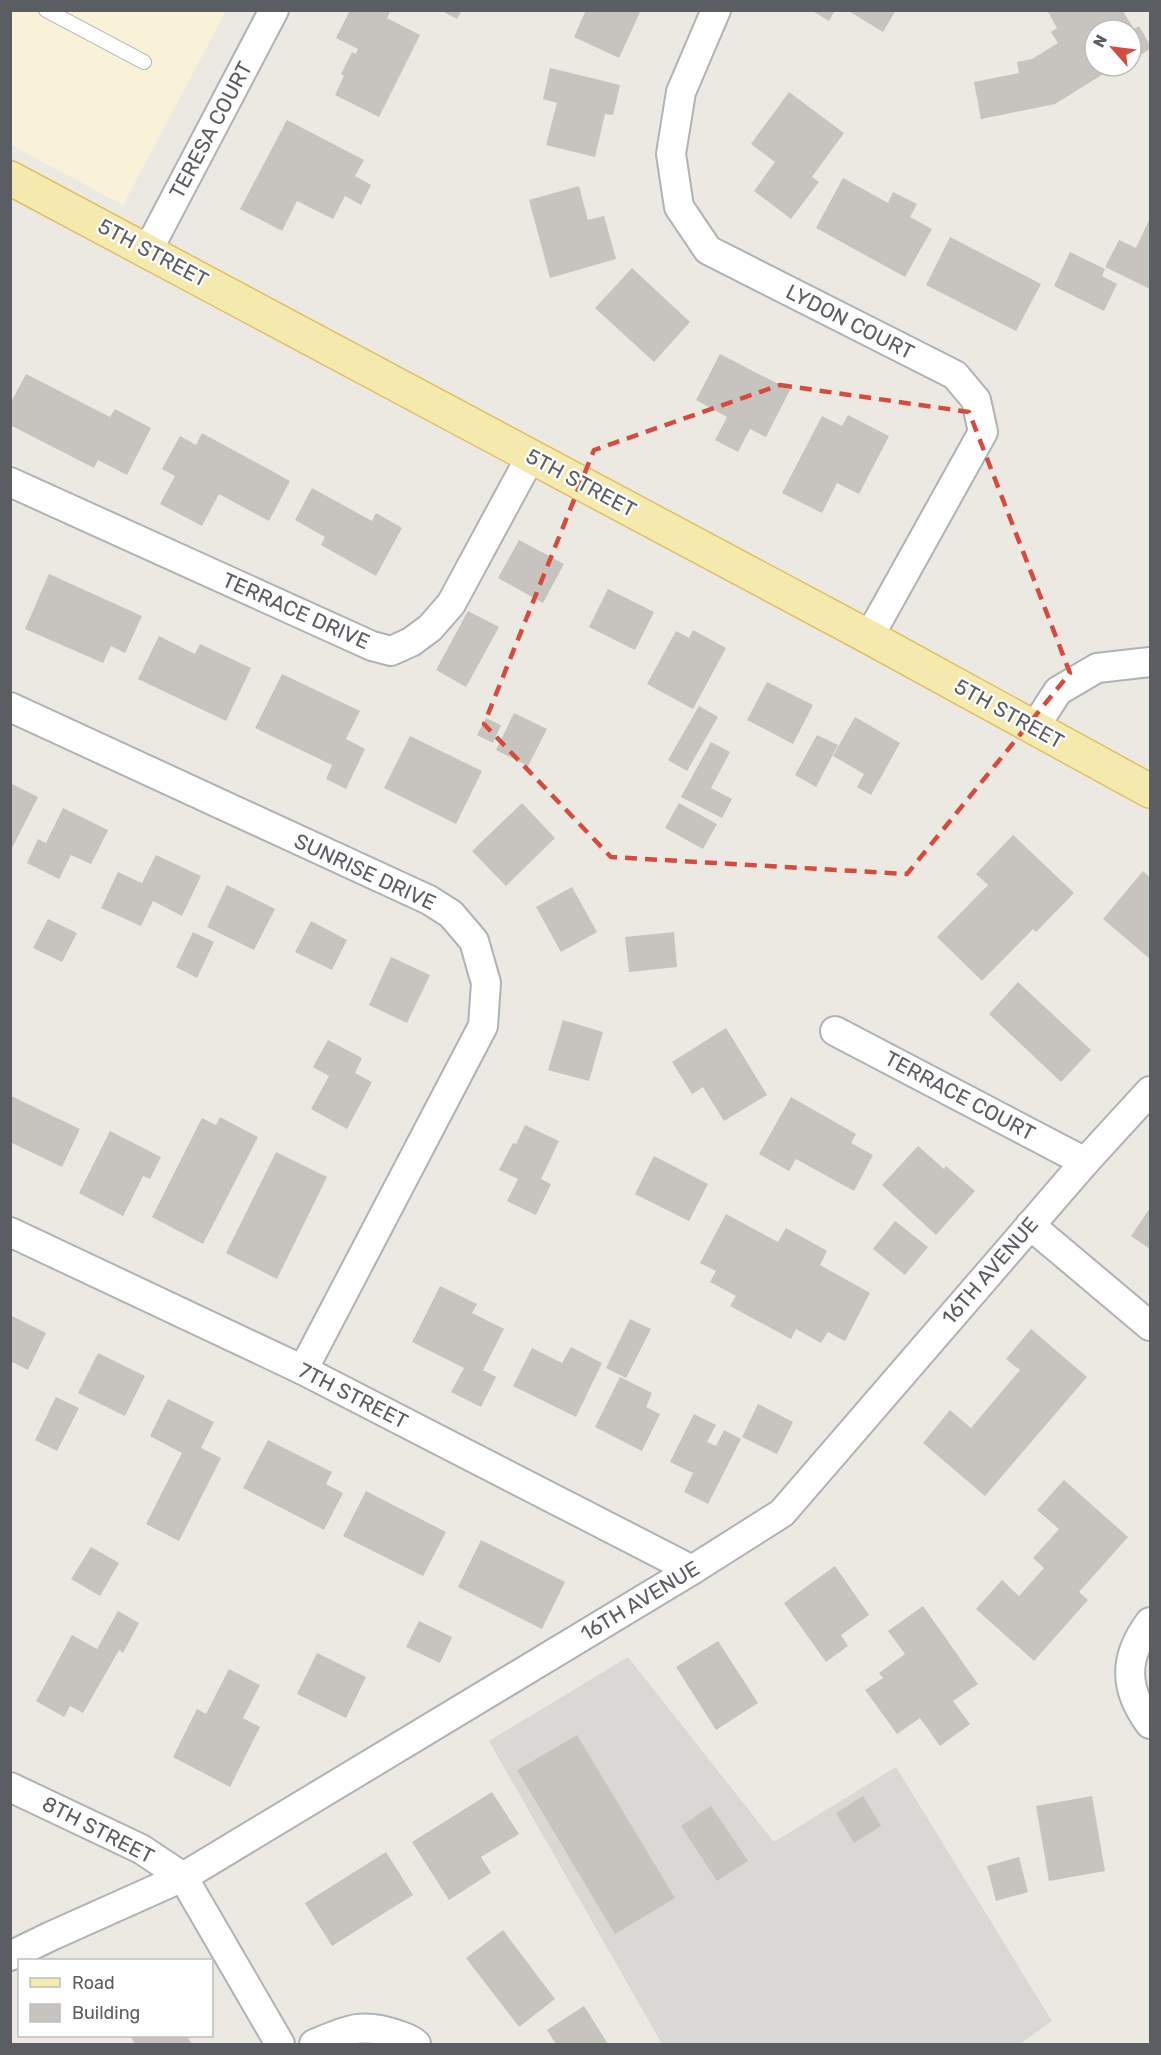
<svg xmlns="http://www.w3.org/2000/svg" width="1161" height="2055" viewBox="0 0 1161 2055" font-family="Rubik,sans-serif">
	<rect width="100%" height="100%" fill="#ebe9e2"/>
	<polygon fill="#f9f2d9" points="10,11 226,11 123,205 11,145"/>
	<polygon fill="#dad8d4" points="628,1657 774,1842 896,1767 1052,2021 1020,2044 662,2044 489,1741"/>
	<g fill="#c7c4bf">
		<polygon points="350,10 391,10 387,18 420,35 379,117 335,95 344,76 341,74 352,52 356,54 358,49 336,38"/>
		<polygon points="440,10 462,10 457,19"/>
		<polygon points="586,10 641,10 619,58 574,37"/>
		<polygon points="811,10 835,10 829,21"/>
		<polygon points="847,10 896,10 883,32"/>
		<polygon points="1047,10 1122,10 1134,29 1139,26 1150,45 1150,49 1131,61 1131,30 1095,30 1095,66 1116,66 1055,104 981,119 974,82 1019,73 1017,62 1032,59 1058,43 1051,32 1057,28"/>
		<polygon points="550,68 620,85 613,115 605,114 595,157 546,145 557,103 543,99"/>
		<polygon points="789,92 844,133 812,177 819,182 791,219 754,191 775,162 751,144"/>
		<polygon points="287,120 364,160 355,176 371,185 361,205 345,196 333,219 297,201 282,231 240,209"/>
		<polygon points="843,178 888,203 893,192 917,204 910,217 932,229 905,277 816,228"/>
		<polygon points="579,186 588,220 604,216 616,259 550,278 529,200"/>
		<polygon points="1150,218 1150,289 1105,267 1119,240 1136,248"/>
		<polygon points="950,237 1041,284 1016,331 926,285"/>
		<polygon points="1070,252 1105,269 1102,276 1117,284 1104,311 1054,286"/>
		<polygon points="632,268 690,322 654,362 595,308"/>
		<polygon points="720,354 790,390 766,437 750,429 738,452 715,440 727,417 696,400"/>
		<polygon points="26,374 110,417 115,409 151,428 127,475 98,460 94,468 10,425 10,404"/>
		<polygon points="848,415 889,436 859,494 837,483 822,513 782,493 822,416 842,426"/>
		<polygon points="202,433 290,481 269,521 219,494 202,526 160,504 175,476 162,469 180,436 196,445"/>
		<polygon points="312,488 372,521 376,513 402,528 376,576 321,545 325,537 295,520"/>
		<polygon points="519,540 564,564 543,603 498,578"/>
		<polygon points="49,574 142,616 125,653 111,646 103,663 25,629"/>
		<polygon points="608,589 654,612 635,650 589,627"/>
		<polygon points="468,611 499,627 466,687 436,670"/>
		<polygon points="693,630 726,648 693,709 647,684 676,631 689,638"/>
		<polygon points="159,636 195,654 200,644 251,668 226,721 138,679"/>
		<polygon points="282,674 360,711 346,739 365,749 346,789 326,779 332,765 255,728"/>
		<polygon points="767,682 813,705 793,744 747,720"/>
		<polygon points="699,706 718,717 687,771 668,760"/>
		<polygon points="514,713 547,729 528,766 496,750"/>
		<polygon points="855,717 900,743 871,795 857,787 864,774 833,756"/>
		<polygon points="486,718 501,725 493,743 477,735"/>
		<polygon points="817,735 838,745 816,787 795,775"/>
		<polygon points="410,736 482,771 456,824 384,788"/>
		<polygon points="711,742 730,752 711,788 732,799 722,818 681,797"/>
		<polygon points="10,783 38,797 10,852"/>
		<polygon points="522,803 555,838 506,886 472,851"/>
		<polygon points="679,803 717,824 703,849 665,828"/>
		<polygon points="63,808 108,830 91,864 71,855 59,879 27,863 38,839 46,843"/>
		<polygon points="1013,835 1074,893 1036,932 1033,929 982,981 937,937 988,885 976,874"/>
		<polygon points="156,855 201,876 182,916 153,901 141,926 101,908 118,872 142,883"/>
		<polygon points="1143,871 1150,878 1150,959 1103,919"/>
		<polygon points="227,885 275,909 254,950 207,927"/>
		<polygon points="572,887 597,932 561,952 536,907"/>
		<polygon points="48,919 77,933 62,962 33,948"/>
		<polygon points="311,921 347,940 332,970 295,952"/>
		<polygon points="193,932 214,942 197,978 176,967"/>
		<polygon points="674,932 677,967 629,972 625,937"/>
		<polygon points="391,957 430,975 407,1023 369,1005"/>
		<polygon points="1018,982 1091,1050 1061,1082 989,1014"/>
		<polygon points="563,1020 603,1032 589,1081 548,1070"/>
		<polygon points="726,1028 767,1095 724,1121 703,1087 692,1094 672,1062"/>
		<polygon points="328,1040 362,1058 355,1073 372,1082 347,1129 311,1109 329,1076 313,1067"/>
		<polygon points="11,1096 80,1129 62,1167 10,1142"/>
		<polygon points="791,1097 856,1134 851,1143 873,1155 854,1191 796,1159 789,1171 759,1154"/>
		<polygon points="220,1117 258,1137 203,1244 152,1217 202,1118 216,1125"/>
		<polygon points="525,1125 559,1141 541,1179 551,1184 536,1215 507,1201 518,1179 499,1170 513,1143 516,1144"/>
		<polygon points="110,1131 161,1157 150,1179 143,1176 123,1216 79,1193"/>
		<polygon points="918,1146 944,1169 946,1166 975,1191 936,1235 882,1185"/>
		<polygon points="276,1152 327,1177 277,1279 226,1253"/>
		<polygon points="654,1156 708,1184 689,1221 635,1194"/>
		<polygon points="1150,1208 1150,1249 1131,1236"/>
		<polygon points="726,1214 778,1242 786,1228 827,1251 820,1265 870,1293 845,1341 828,1332 821,1343 796,1329 791,1339 730,1306 736,1296 710,1282 716,1271 700,1263"/>
		<polygon points="895,1221 928,1247 905,1275 873,1249"/>
		<polygon points="440,1286 477,1304 472,1313 504,1329 483,1370 496,1377 481,1407 451,1392 464,1368 412,1342"/>
		<polygon points="10,1315 46,1333 28,1370 10,1361"/>
		<polygon points="630,1319 651,1329 626,1378 606,1368"/>
		<polygon points="1031,1329 1087,1377 985,1496 923,1443 950,1410 971,1428 1020,1370 1006,1359"/>
		<polygon points="571,1347 602,1363 576,1417 513,1386 532,1348 562,1363"/>
		<polygon points="98,1353 145,1376 125,1416 78,1393"/>
		<polygon points="620,1377 652,1393 646,1407 660,1414 642,1451 595,1427"/>
		<polygon points="56,1397 79,1408 57,1451 35,1440"/>
		<polygon points="168,1399 214,1422 201,1448 221,1458 179,1541 146,1524 182,1453 150,1436"/>
		<polygon points="758,1404 793,1422 777,1454 742,1437"/>
		<polygon points="694,1414 716,1425 707,1442 716,1446 724,1430 741,1439 708,1504 684,1492 693,1473 670,1462"/>
		<polygon points="268,1440 332,1472 326,1484 343,1493 324,1530 243,1488"/>
		<polygon points="1064,1480 1128,1537 1079,1592 1088,1600 1034,1661 976,1609 1002,1580 1019,1596 1044,1568 1033,1558 1059,1529 1037,1510"/>
		<polygon points="366,1491 446,1532 423,1576 343,1536"/>
		<polygon points="481,1540 565,1582 542,1629 458,1587"/>
		<polygon points="91,1547 119,1563 100,1596 71,1579"/>
		<polygon points="835,1566 869,1615 841,1635 848,1646 826,1662 784,1603"/>
		<polygon points="923,1606 978,1684 953,1701 970,1724 940,1746 920,1718 897,1734 865,1690 883,1678 879,1673 905,1654 888,1631"/>
		<polygon points="118,1611 139,1623 123,1653 119,1650 83,1713 70,1706 64,1717 36,1701 72,1635 97,1649"/>
		<polygon points="419,1621 452,1637 440,1663 406,1647"/>
		<polygon points="718,1641 758,1703 716,1730 676,1667"/>
		<polygon points="317,1653 366,1677 346,1718 297,1694"/>
		<polygon points="229,1669 260,1685 243,1718 260,1727 230,1787 173,1757 197,1709 206,1714"/>
		<polygon points="577,1735 675,1898 615,1934 517,1770"/>
		<polygon points="492,1792 519,1834 481,1857 491,1873 449,1900 412,1842"/>
		<polygon points="863,1796 881,1826 854,1843 836,1813"/>
		<polygon points="1092,1796 1105,1871 1049,1881 1036,1806"/>
		<polygon points="711,1806 748,1861 717,1881 681,1826"/>
		<polygon points="386,1852 413,1895 332,1946 305,1903"/>
		<polygon points="1019,1857 1028,1892 996,1901 987,1866"/>
		<polygon points="503,1930 555,1999 519,2027 466,1958"/>
		<polygon points="584,2006 608,2044 556,2044 547,2030"/>
		<polygon points="130,2036 187,2036 192,2044 135,2044"/>
	</g>
	<g fill="none" stroke-linecap="round" stroke-linejoin="round">
		<defs>
			<polyline id="lane" points="46,10 144,62"/>
			<g id="street">
				<polyline points="716,10 681,92 671,154 679,207 708,250 955,375 976,400 983,432 869,637"/>
				<polyline points="148,250 274,10"/>
				<polyline points="10,482 372,646 391,651 411,642 430,628 451,604 531,456"/>
				<polyline points="10,707 429,900 451,914 474,941 486,983 483,1026 303,1370"/>
				<polyline points="1034,728 1058,691 1097,668 1150,662"/>
				<polyline points="835,1031 1085,1162"/>
				<polyline points="1030,1225 1150,1326"/>
				<polyline points="10,1232 303,1370 692,1570"/>
				<path d="M1150 1622C1123 1658 1124 1689 1150 1724"/>
				<polyline points="10,1787 141,1849 183,1877 280,2044"/>
				<polyline points="10,1956 49,1937 183,1877 692,1570 782,1513 1085,1162 1150,1091"/>
				<path d="M314 2044C346 2031 360 2022 395 2034 403 2037 410 2038 416 2044"/>
			</g>
			<polyline id="primary" points="10,178 869,637 1150,791"/>
		</defs>
		<use href="#lane" stroke="#afb2b6" stroke-width="16"/>
		<use href="#street" stroke="#afb2b6" stroke-width="32"/>
		<use href="#primary" stroke="#e0bf66" stroke-width="36"/>
		<use href="#lane" stroke="#fff" stroke-width="14"/>
		<use href="#street" stroke="#fff" stroke-width="28"/>
		<use href="#primary" stroke="#f5eaad" stroke-width="33"/>
	</g>
	<path fill="none" stroke="#d54b3f" stroke-width="4.5" stroke-dasharray="12 8" stroke-linejoin="round" d="M780 385 969 412 1070 673 907 874 611 857 484 724 594 450Z"/>
	<g text-anchor="middle" stroke-width="5" stroke-linejoin="round" paint-order="stroke">
		<g font-size="21" fill="#5a5d61" stroke="#fff">
			<text transform="translate(211 130) rotate(-62)" y="7">TERESA COURT</text>
			<text transform="translate(153 253) rotate(28)" y="7">5TH STREET</text>
			<text transform="translate(850 322) rotate(27)" y="7">LYDON COURT</text>
			<text transform="translate(581 483) rotate(28)" y="7">5TH STREET</text>
			<text transform="translate(296 611) rotate(24)" y="7">TERRACE DRIVE</text>
			<text transform="translate(1009 714) rotate(29)" y="7">5TH STREET</text>
			<text transform="translate(365 872) rotate(25)" y="7">SUNRISE DRIVE</text>
			<text transform="translate(960 1096) rotate(28)" y="7">TERRACE COURT</text>
			<text transform="translate(990 1271) rotate(-49)" y="7">16TH AVENUE</text>
			<text transform="translate(353 1396) rotate(27)" y="7">7TH STREET</text>
			<text transform="translate(640 1601) rotate(-31)" y="7">16TH AVENUE</text>
			<text transform="translate(98 1830) rotate(27)" y="7">8TH STREET</text>
		</g>
	</g>
	<rect width="1161" height="2055" fill="none" stroke="#5a5d61" stroke-width="24"/>
	<rect x="18" y="1959" width="195" height="78" fill="#ffffff" stroke="#bdbec0" stroke-width="1.5"/>
	<rect x="30" y="1978" width="30" height="9" fill="#f5eaad" stroke="#bdbec0" stroke-width="1.5"/>
	<text x="72" y="1989" font-size="18" fill="#5a5d61">Road</text>
	<rect x="30" y="2004" width="30" height="18" fill="#c7c4bf" stroke="#bdbec0" stroke-width="1.5"/>
	<text x="72" y="2019" font-size="18" fill="#5a5d61">Building</text>
	<g transform="translate(1113 48) rotate(298)"><circle r="28" fill="#ffffff" stroke="#bdbec0" stroke-width="1.5"/>
	<path d="M0-4.5L10 22L0 15L-10 22Z" fill="#d54b3f"/>
	<text y="-9" font-size="16" font-weight="bold" text-anchor="middle" fill="#5a5d61">N</text>
	</g>
</svg>
